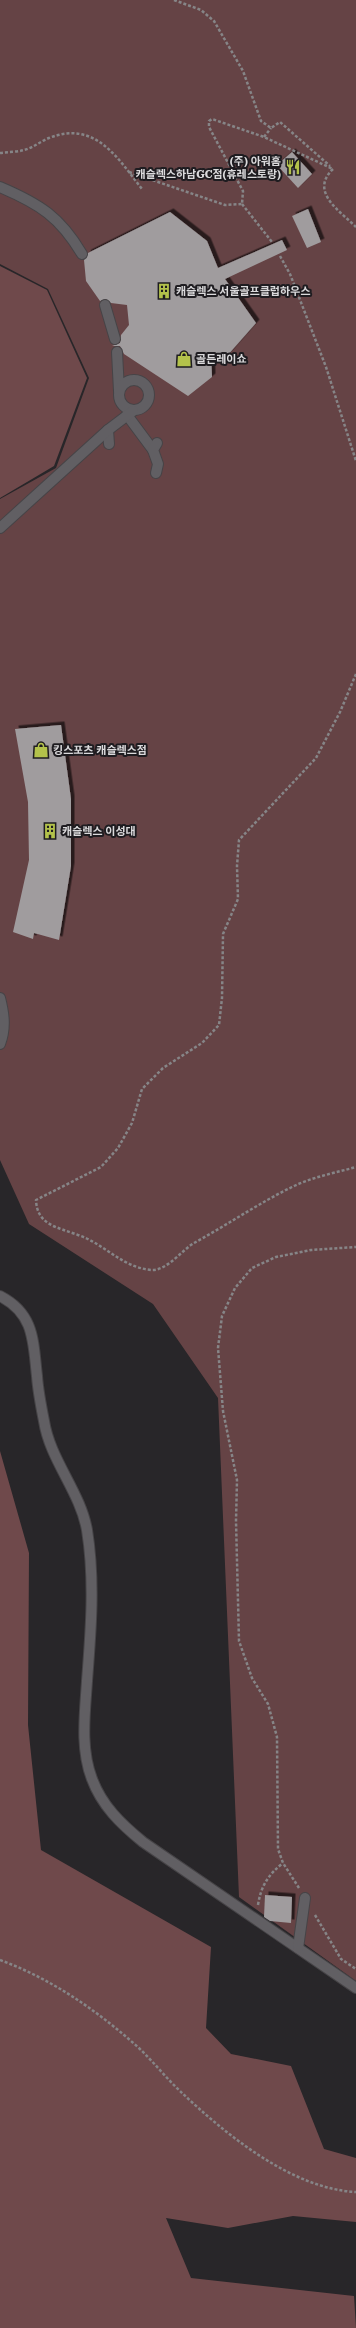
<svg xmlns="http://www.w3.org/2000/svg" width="356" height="2328" viewBox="0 0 356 2328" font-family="'Roboto Serif','Noto Sans KR',serif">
	<defs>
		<filter id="shadow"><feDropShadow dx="3.5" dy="-3.5" stdDeviation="0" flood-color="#0009"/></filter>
	</defs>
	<rect width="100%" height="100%" fill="#282629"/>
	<polygon fill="#654345" points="0,0 356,0 356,1981 239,1897 218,1398 153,1304 29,1224 0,1160 0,499 56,468 89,378 48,289 0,264"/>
	<g fill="#6f494b">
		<polygon points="0,266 47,290 87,378 54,466 0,498"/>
		<polygon points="0,1451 29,1553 28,1725 41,1850 211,1947 206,2028 231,2054 291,2066 324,2149 356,2158 356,2222 293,2216 228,2228 166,2218 191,2278 354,2296 356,2328 0,2328"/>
	</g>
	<g fill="#a09c9e" filter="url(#shadow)">
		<polygon points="292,152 312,174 298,188 277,165"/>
		<polygon points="308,209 321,242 307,248 292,216"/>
		<polygon points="170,212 207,241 218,268 282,240 287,250 225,279 256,323 226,357 211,352 212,377 188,396 124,354 120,346 112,346 120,343 121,335 129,325 127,305 111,303 106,299 100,301 86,281 84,260 88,253"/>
		<polygon points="61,725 71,799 71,866 59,940 34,933 33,939 13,932 29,860 28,802 15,729"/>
		<polygon points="265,1895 292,1897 291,1923 270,1921 264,1917"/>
	</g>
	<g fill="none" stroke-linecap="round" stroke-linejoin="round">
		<defs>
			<g id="lane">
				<path d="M0 187C40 204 60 217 82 254"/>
				<polyline points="105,305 115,339"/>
				<polyline points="117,352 119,391"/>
				<circle cx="134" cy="395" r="15"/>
				<polyline points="127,415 153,450"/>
				<polyline points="108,430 109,444"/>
				<polyline points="156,473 158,464 153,450 157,443"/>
				<polyline points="0,528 108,430 133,411"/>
				<path d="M0 998C4 1014 6 1028 0 1044"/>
				<path d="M0 1296C35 1314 33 1342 37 1376 38 1391 41 1406 44 1421 50 1460 80 1491 87 1530 95 1580 91 1630 87 1681 85 1713 80 1748 92 1779 102 1806 121 1824 143 1842L356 1988"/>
				<polyline points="298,1948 305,1898"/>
			</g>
		</defs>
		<use href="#lane" stroke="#464447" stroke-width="12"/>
		<g stroke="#868587" stroke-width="2.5" stroke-dasharray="3 2" stroke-linecap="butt">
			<polyline points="174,0 201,10 214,21 243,71 261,121 271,128 280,122 330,166"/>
			<polyline points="264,137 271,128"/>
			<path d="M0 153C8 152 17 152 24 150 33 148 41 141 49 138 95 120 117 157 142 189"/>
			<path d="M333 169C309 192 340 211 356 227"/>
			<polyline points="129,172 225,205 242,204 243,191 209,127 209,121 212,119 264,137 333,169"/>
			<polyline points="242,204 272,242"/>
			<polyline points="280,256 290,274 326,367 356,461"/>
			<path d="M356 674 340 712 316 758 239 840 237 866 238 899 223 934 222 998 219 1025 202 1043 163 1068 142 1089 132 1123 118 1148 101 1167 36 1200C37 1225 57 1227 78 1235 105 1244 121 1267 151 1270 167 1271 182 1250 194 1243 227 1225 259 1203 292 1187 312 1177 335 1173 356 1167"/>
			<polyline points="299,1888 283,1863 278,1849 277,1737 268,1704 252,1678 239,1641 236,1521 237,1480 223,1411 218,1348 222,1316 235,1288 252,1268 276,1257 311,1250 356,1247"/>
			<path d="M258 1905C261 1886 268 1875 283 1863"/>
			<polyline points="315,1915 341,1959 356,1969"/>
			<path d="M0 1960C49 1978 92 2007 131 2041 149 2056 163 2075 180 2091 225 2134 292 2189 356 2192"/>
		</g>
		<use href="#lane" stroke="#615f63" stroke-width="10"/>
	</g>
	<defs>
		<symbol id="restaurant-bare" viewBox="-9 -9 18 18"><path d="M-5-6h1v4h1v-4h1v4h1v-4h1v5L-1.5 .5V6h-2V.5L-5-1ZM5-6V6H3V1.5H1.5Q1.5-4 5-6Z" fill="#b3c24b" stroke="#1e1c20" stroke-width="2.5" paint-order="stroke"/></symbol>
		<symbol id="building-bare" viewBox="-9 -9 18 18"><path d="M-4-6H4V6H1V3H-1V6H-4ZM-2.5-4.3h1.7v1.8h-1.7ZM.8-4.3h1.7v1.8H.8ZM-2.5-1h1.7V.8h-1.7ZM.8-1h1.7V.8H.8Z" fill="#b3c24b" stroke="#1e1c20" stroke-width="2.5" paint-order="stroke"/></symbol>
		<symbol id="shop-bare" viewBox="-9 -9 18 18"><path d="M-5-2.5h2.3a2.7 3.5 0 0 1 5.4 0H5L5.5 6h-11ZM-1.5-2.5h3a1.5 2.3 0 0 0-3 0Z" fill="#b3c24b" stroke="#1e1c20" stroke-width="2.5" paint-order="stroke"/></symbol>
	</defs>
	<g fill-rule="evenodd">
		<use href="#restaurant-bare" x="282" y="156" width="22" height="22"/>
		<use href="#building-bare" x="153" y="280" width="22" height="22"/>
		<use href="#shop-bare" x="173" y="348" width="22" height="22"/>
		<use href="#shop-bare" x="30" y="739" width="22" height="22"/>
		<use href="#building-bare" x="39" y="820" width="22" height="22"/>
	</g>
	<g text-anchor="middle" stroke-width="4" stroke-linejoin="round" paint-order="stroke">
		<g font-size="11" font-weight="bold" fill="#dbdadc" stroke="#1e1c20" text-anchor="start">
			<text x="281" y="165" text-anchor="end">(주) 아워홈<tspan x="281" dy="13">캐슬렉스하남GC점(휴레스토랑)</tspan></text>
			<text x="176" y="295">캐슬렉스 서울골프클럽하우스</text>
			<text x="196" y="363">골든레이쇼</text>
			<text x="53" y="754">킹스포츠 캐슬렉스점</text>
			<text x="62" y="835">캐슬렉스 이성대</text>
		</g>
	</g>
</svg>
